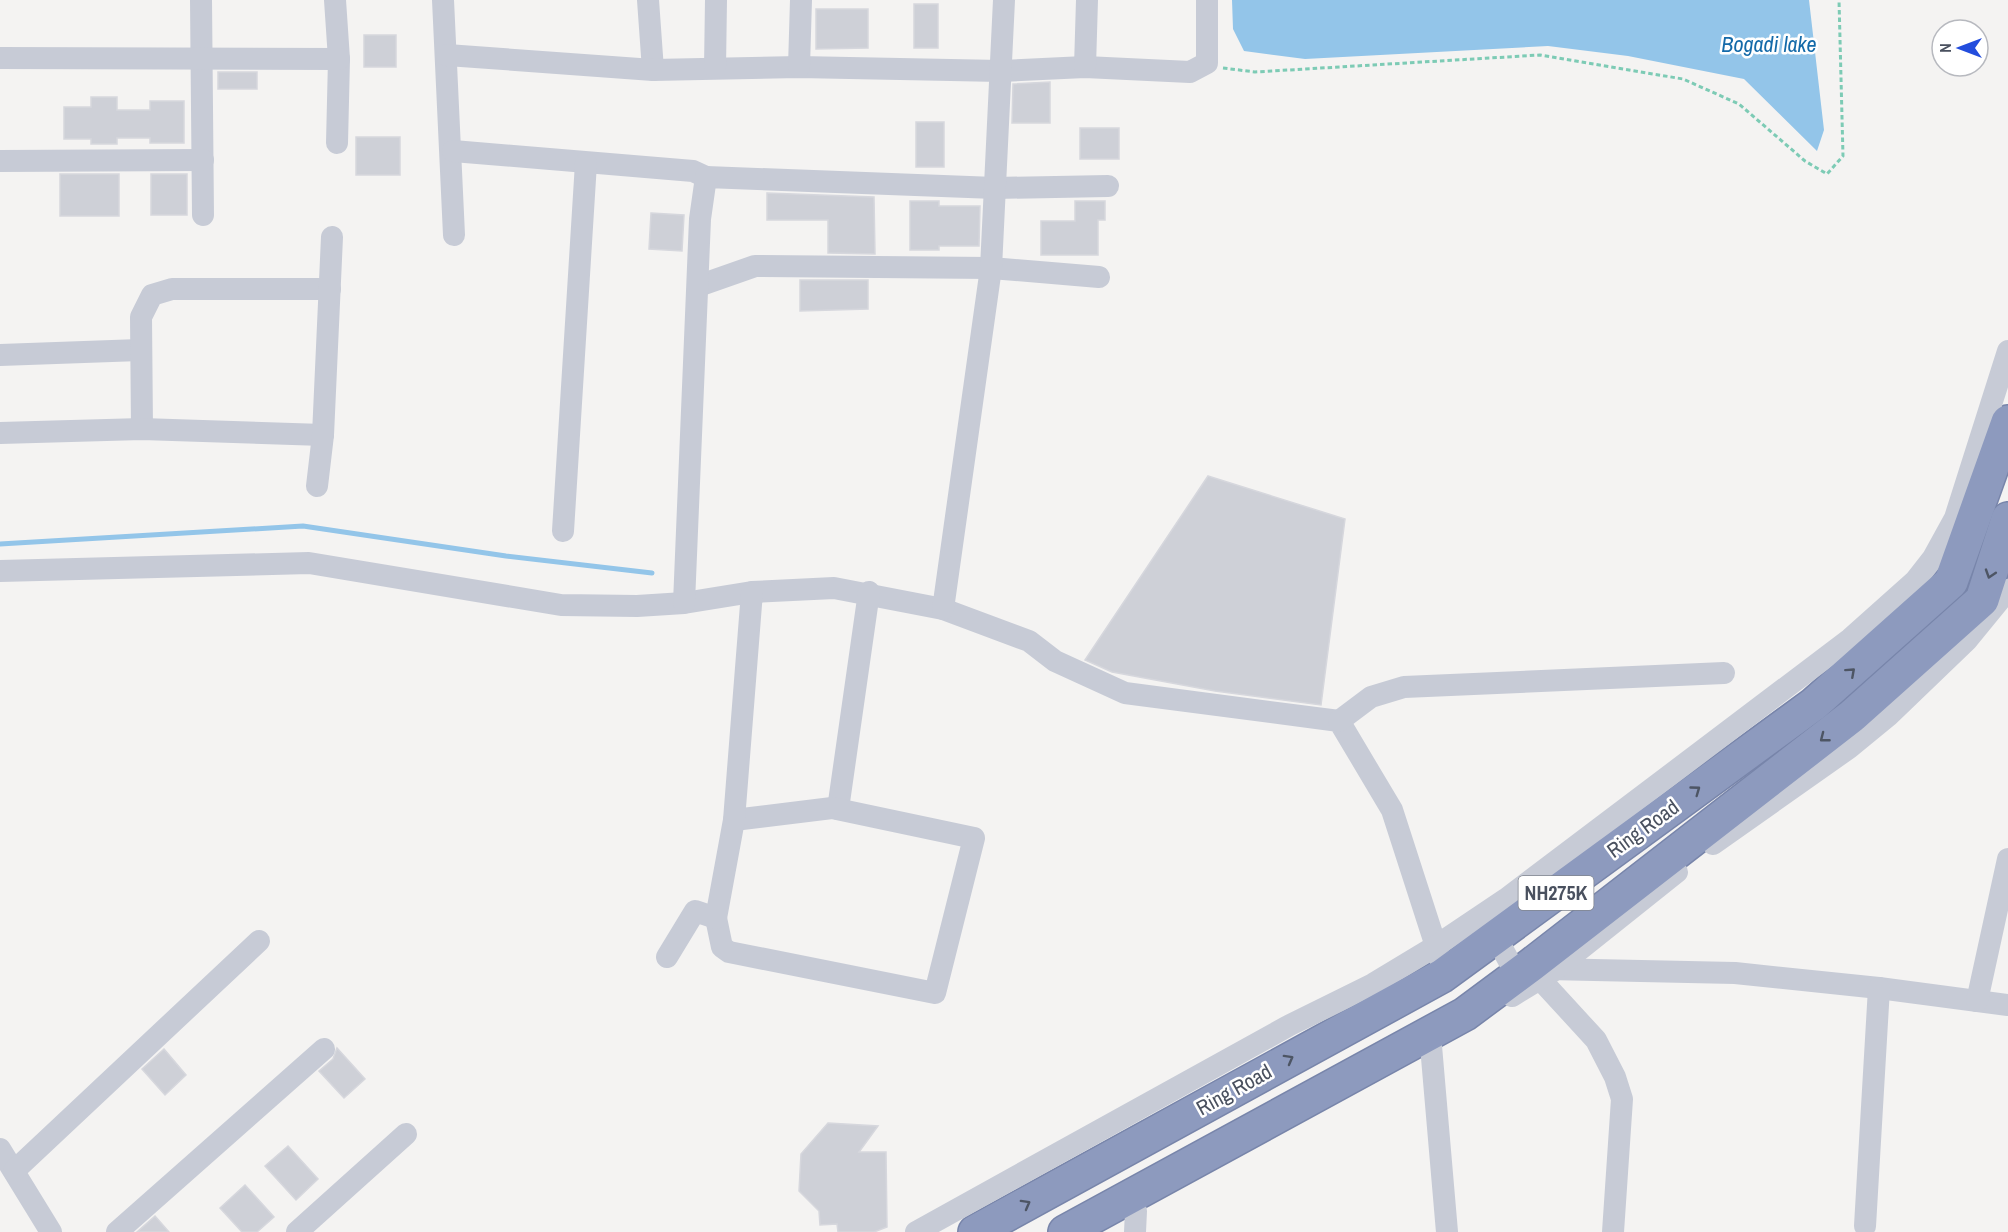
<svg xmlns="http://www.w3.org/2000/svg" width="2008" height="1232" viewBox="0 0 2008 1232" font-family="'Archivo Narrow',sans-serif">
	<rect width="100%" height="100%" fill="#f4f3f2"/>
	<polygon fill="#93c5e9" points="1232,0 1809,0 1824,130 1817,151 1744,79 1628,56 1548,46 1305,59 1244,51 1233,29"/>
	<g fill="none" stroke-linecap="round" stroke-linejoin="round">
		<polyline stroke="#93c5e9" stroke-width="5" points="0,544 303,526 506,556 652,573"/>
	</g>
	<g fill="#ced0d7" stroke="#d6d7dd" stroke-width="1.5">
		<rect x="914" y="4" width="24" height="44"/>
		<polygon points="816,9 868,9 868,48 816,49"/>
		<rect x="364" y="35" width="32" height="32"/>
		<rect x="218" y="72" width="39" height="17"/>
		<polygon points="1050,82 1050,123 1012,123 1013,84"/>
		<polygon points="91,97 117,97 117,110 150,110 150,101 184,101 184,143 150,143 150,138 117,138 117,144 91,144 91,139 64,139 64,107 91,107"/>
		<rect x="916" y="122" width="28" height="45"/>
		<rect x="1080" y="128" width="39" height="31"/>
		<rect x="356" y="137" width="44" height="38"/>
		<rect x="60" y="174" width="59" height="42"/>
		<rect x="151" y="174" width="36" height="41"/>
		<polygon points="767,193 874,197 875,254 828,253 828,220 767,220"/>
		<polygon points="910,201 939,201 939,206 980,206 979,246 939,246 939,250 910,250"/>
		<polygon points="1075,201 1105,201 1105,220 1098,220 1098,255 1041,255 1041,221 1075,221"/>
		<polygon points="651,213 684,215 682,251 649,249"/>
		<polygon points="800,280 868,280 868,309 800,311"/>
		<polygon points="1208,476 1345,519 1321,705 1215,691 1112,672 1085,660"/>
		<polygon points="337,1048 365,1079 344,1098 319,1071 333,1059"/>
		<polygon points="164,1049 186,1075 165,1095 142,1069"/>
		<polygon points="828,1123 878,1126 859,1152 886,1152 887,1227 874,1232 838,1232 837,1224 820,1225 819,1211 799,1191 801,1154"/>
		<polygon points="288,1146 318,1179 296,1200 265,1166"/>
		<polygon points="245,1185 274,1217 257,1232 242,1232 220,1208"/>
		<polygon points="155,1216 169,1232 137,1232"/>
	</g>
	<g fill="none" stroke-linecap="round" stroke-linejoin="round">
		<defs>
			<g id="highway">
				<polyline points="975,1232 1442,976 1814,704 1951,582 2008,422"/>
				<polyline points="1065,1232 1465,1014 1531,965 1852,716 1982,600 2008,519"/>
			</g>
		</defs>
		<use href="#highway" stroke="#7885aa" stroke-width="36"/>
		<polyline stroke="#7dcbb5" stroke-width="3" stroke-dasharray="4.5 3" stroke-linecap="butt" points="1223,68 1255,72 1540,55 1683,79 1739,104 1805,161 1827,174 1843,156 1839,0"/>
		<g stroke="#c7cbd6" stroke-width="22">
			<polyline points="201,0 203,215"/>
			<polyline points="335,0 339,59 337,143"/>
			<polyline points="443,0 454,235"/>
			<polyline points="648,0 653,70"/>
			<polyline points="447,55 653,70 799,67 1001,71 1085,67 1190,72 1207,63 1207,0"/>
			<polyline points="0,58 339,59"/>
			<polyline points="799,67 801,0"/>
			<polyline points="1085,67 1087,0"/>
			<polyline points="715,68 716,0"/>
			<polyline points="453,151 693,171 706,177"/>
			<polyline points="0,161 203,160"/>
			<polyline points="698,286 755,266 991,268 1099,277"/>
			<polyline points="0,355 140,350"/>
			<polyline points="142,429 141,317 152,295 172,289 330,289"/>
			<polyline points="0,433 142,429 323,435"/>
			<polyline points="317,486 323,435 332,237"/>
			<polyline points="563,531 586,163"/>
			<polyline points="0,571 309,563 561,605 637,606 684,603 752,592 834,588 943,609 1029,641 1055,661 1125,693 1339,721 1392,810 1445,974"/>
			<polyline points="684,603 700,219 706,177 995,188 1108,186"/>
			<polyline points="943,609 991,268 1004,0"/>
			<polyline points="1339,721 1371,697 1404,687 1724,673"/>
			<polyline points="838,809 869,592"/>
			<polyline points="1713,844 1849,748 1888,716 1967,640 2008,590"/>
			<polyline points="716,918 722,947 729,952 935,993 974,838 832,808 734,820"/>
			<polyline points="1496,937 1517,976"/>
			<polyline points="667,957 695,911 716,918 734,820 752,592"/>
			<polyline points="1547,969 1735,973 1879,988 2008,1005"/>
			<polyline points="1540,979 1596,1040 1615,1077 1622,1099 1613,1232"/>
			<polyline points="1512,996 1553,971 1677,872"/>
			<polyline points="1977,1001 2008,859"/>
			<polyline points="1431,1046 1447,1232"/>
			<polyline points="0,1149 51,1232"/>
			<polyline points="14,1171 259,941"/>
			<polyline points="1865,1226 1879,988"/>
			<polyline points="117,1232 324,1049"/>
			<polyline points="297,1232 406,1134"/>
			<polyline points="916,1232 1290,1025 1373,984 1436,946 1506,899 1850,639 1915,581 1933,558 1955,518 2008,351"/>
			<polyline points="1135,1232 1136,1211"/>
		</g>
		<use href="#highway" stroke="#8d9abe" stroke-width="33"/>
	</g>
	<defs><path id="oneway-chevron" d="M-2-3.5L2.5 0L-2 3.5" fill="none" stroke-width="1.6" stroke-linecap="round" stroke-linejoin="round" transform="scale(1.5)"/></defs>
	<g stroke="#4d5564">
		<use href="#oneway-chevron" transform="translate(1990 574) rotate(108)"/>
		<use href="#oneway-chevron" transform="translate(1851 672) rotate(-42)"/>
		<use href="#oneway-chevron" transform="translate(1824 738) rotate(142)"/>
		<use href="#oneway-chevron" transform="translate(1696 790) rotate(-36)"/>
		<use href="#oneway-chevron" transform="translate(1289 1059) rotate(-29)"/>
		<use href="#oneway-chevron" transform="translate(1026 1204) rotate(-29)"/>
	</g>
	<g text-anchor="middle" stroke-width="5" stroke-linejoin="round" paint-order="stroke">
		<rect fill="#fff" stroke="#80858f" stroke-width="1.5" x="1518.5" y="876" width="75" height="34" rx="4.5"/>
		<g font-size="20" font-weight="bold" fill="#4a515f">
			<text x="1556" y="900">NH275K</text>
		</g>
		<g font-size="21" fill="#4a515f" stroke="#fff">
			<text transform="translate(1643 829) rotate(-36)" y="7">Ring Road</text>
			<text transform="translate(1234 1090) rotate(-29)" y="7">Ring Road</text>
		</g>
		<g font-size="22" font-style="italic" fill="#146aa9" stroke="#fff">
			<text x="1769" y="52">Bogadi lake</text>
		</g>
	</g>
	<g transform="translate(1960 48) rotate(270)"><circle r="28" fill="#ffffff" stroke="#b7b9bf" stroke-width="1.5"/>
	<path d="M0-4.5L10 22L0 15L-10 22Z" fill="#234ddd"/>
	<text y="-9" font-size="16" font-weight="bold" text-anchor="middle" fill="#4a515f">N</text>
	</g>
</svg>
